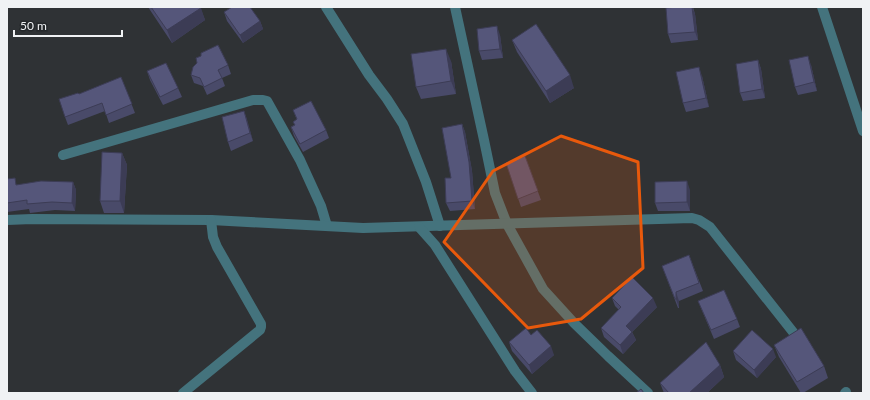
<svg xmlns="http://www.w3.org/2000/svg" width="870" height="400" viewBox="0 0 870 400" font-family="Lato,sans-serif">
	<rect width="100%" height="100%" fill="#2f3235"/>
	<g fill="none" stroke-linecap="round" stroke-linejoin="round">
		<g stroke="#44737d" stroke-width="10">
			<polyline points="326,7 369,75 387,99 403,124 426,182 440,226"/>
			<polyline points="455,7 484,140 495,193 507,224 543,289 574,323 608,356 648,393"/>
			<polyline points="822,7 863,131"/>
			<polyline points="63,155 253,100 263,100 267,101 300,160 321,206 327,226"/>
			<polyline points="7,220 32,219 211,220 363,228 692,218 699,220 710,227 793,332"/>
			<polyline points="419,227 435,245 515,371 532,393"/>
			<polyline points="183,393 260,330 261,327 261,324 217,247 213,237 211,220"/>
			<polyline points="845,393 846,392"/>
		</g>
	</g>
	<g fill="#494a69">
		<polygon points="148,7 200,7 205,20 172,43"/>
		<polygon points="679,7 693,7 695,14 698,40 671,43 668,34"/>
		<polygon points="224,12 260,21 263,29 243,43 227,21"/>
		<polygon points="500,35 503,58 482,60 479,51"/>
		<polygon points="512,40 574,88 550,103 517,52"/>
		<polygon points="758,60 761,69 765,98 743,101 740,93"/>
		<polygon points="451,61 456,94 421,99 416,87"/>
		<polygon points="228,65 231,74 222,78 225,86 207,95 203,86 194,83 191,75"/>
		<polygon points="811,65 817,91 798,95 795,87"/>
		<polygon points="147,71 178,88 182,97 163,105 150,80"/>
		<polygon points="702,76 709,107 686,112 683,103"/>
		<polygon points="121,77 135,113 109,123 105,111 68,125 65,117 79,94"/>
		<polygon points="293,110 326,130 329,138 303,152 294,136 291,127 294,125 297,120"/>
		<polygon points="244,111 253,141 231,151 228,142"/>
		<polygon points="462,124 465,132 472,171 475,209 450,211 446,203"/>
		<polygon points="122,153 127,165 124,213 104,213 100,201"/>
		<polygon points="525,156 541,200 521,207 506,163"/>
		<polygon points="7,179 17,185 73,182 76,190 75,211 55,210 30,213 29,209 7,212"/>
		<polygon points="690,190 690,211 658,211 655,203"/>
		<polygon points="689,255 703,291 679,301 679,308 678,308 662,266"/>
		<polygon points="612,298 657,307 632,332 636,340 623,354 604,337 601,328 619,310 615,306"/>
		<polygon points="698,301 737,319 740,327 714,339"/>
		<polygon points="531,335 554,355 532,374 512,351 509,342"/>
		<polygon points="774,345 824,366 828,378 803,393 801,393 779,357"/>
		<polygon points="733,351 776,357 757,378 736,360"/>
		<polygon points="720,365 724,377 707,393 664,393 660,383"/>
	</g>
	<g fill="#3c3c55">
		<polygon points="692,7 695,14 698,40 695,32"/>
		<polygon points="201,8 205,20 172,43 167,30"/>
		<polygon points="260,21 263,29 243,43 240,35"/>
		<polygon points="497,26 500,35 503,58 500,49"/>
		<polygon points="446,49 451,61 456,94 451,81"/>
		<polygon points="808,56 811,65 817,91 814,82"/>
		<polygon points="758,60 761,69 765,98 762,89"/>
		<polygon points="699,67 702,76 709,107 706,98"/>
		<polygon points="570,75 574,88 550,103 546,91"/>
		<polygon points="244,111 247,119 253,141 250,133"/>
		<polygon points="462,124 465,132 472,171 475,209 472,201"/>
		<polygon points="122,153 127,165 124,213 120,201"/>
		<polygon points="687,181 690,190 690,211 687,202"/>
		<polygon points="73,182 76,190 75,211 72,203"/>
		<polygon points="676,292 679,301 679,308 676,299"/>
		<polygon points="653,298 657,307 630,334 626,326"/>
		<polygon points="632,332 636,340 623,354 620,345"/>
		<polygon points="551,346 554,355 532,374 529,365"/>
		<polygon points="773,349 776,357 757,378 754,370"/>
		<polygon points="720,365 724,377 707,393 689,393"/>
	</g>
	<g fill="#55567a" stroke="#3c3c55">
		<polygon points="151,7 200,7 201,8 167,30"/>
		<polygon points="232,7 250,7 260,21 240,35 224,12"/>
		<polygon points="679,7 692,7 695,32 668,34 666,8"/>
		<polygon points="536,24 570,75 546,91 512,40"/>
		<polygon points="497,26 500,49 479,51 477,29"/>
		<polygon points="218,45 228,65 218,70 222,78 204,87 200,78 191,75 193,67 197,63 196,58 201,56 201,53"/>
		<polygon points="446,49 451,81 416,87 411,54"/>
		<polygon points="808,56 814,82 795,87 789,60"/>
		<polygon points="758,60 762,89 740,93 736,64"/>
		<polygon points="166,63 178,88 160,97 147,71"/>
		<polygon points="699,67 706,98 683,103 676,72"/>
		<polygon points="121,77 132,104 106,115 102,103 65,117 59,99 78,93 79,94"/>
		<polygon points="311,101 326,130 300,144 291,127 295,125 293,122 297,119 293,110"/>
		<polygon points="244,111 250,133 228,142 222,117"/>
		<polygon points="462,124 469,162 472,201 446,203 445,178 451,178 442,128"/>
		<polygon points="102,152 122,153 120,201 100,201"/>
		<polygon points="525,156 538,191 518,199 506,163"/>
		<polygon points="15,178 16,185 41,181 73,182 72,203 52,202 27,204 27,200 7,203 7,179"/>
		<polygon points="687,181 687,202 655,203 655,182"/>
		<polygon points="689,255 699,283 676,292 676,299 675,299 662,266"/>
		<polygon points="632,277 653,298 626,326 632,332 620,345 601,328 621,307 612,298"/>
		<polygon points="724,290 737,319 711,330 698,301"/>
		<polygon points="526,328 531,335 537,330 551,346 529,365 509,342"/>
		<polygon points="801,328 824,366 797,382 774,345"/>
		<polygon points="752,330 773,349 754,370 733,351"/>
		<polygon points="706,342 720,365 689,393 669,393 660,383"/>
		<polygon points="641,389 644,393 636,393"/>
	</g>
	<path fill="#e8590c" fill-opacity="0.2" stroke="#e8590c" stroke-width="3" stroke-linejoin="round" d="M561 136 638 162 643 268 581 319 528 328 444 242 493 171Z"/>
	<rect width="870" height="400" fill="none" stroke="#f0f2f4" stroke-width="16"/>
	<path d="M14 30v6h108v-6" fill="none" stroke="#f0f2f4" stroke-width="2"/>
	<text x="20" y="30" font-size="12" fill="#f0f2f4" stroke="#25282b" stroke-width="3" paint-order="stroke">50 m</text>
</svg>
